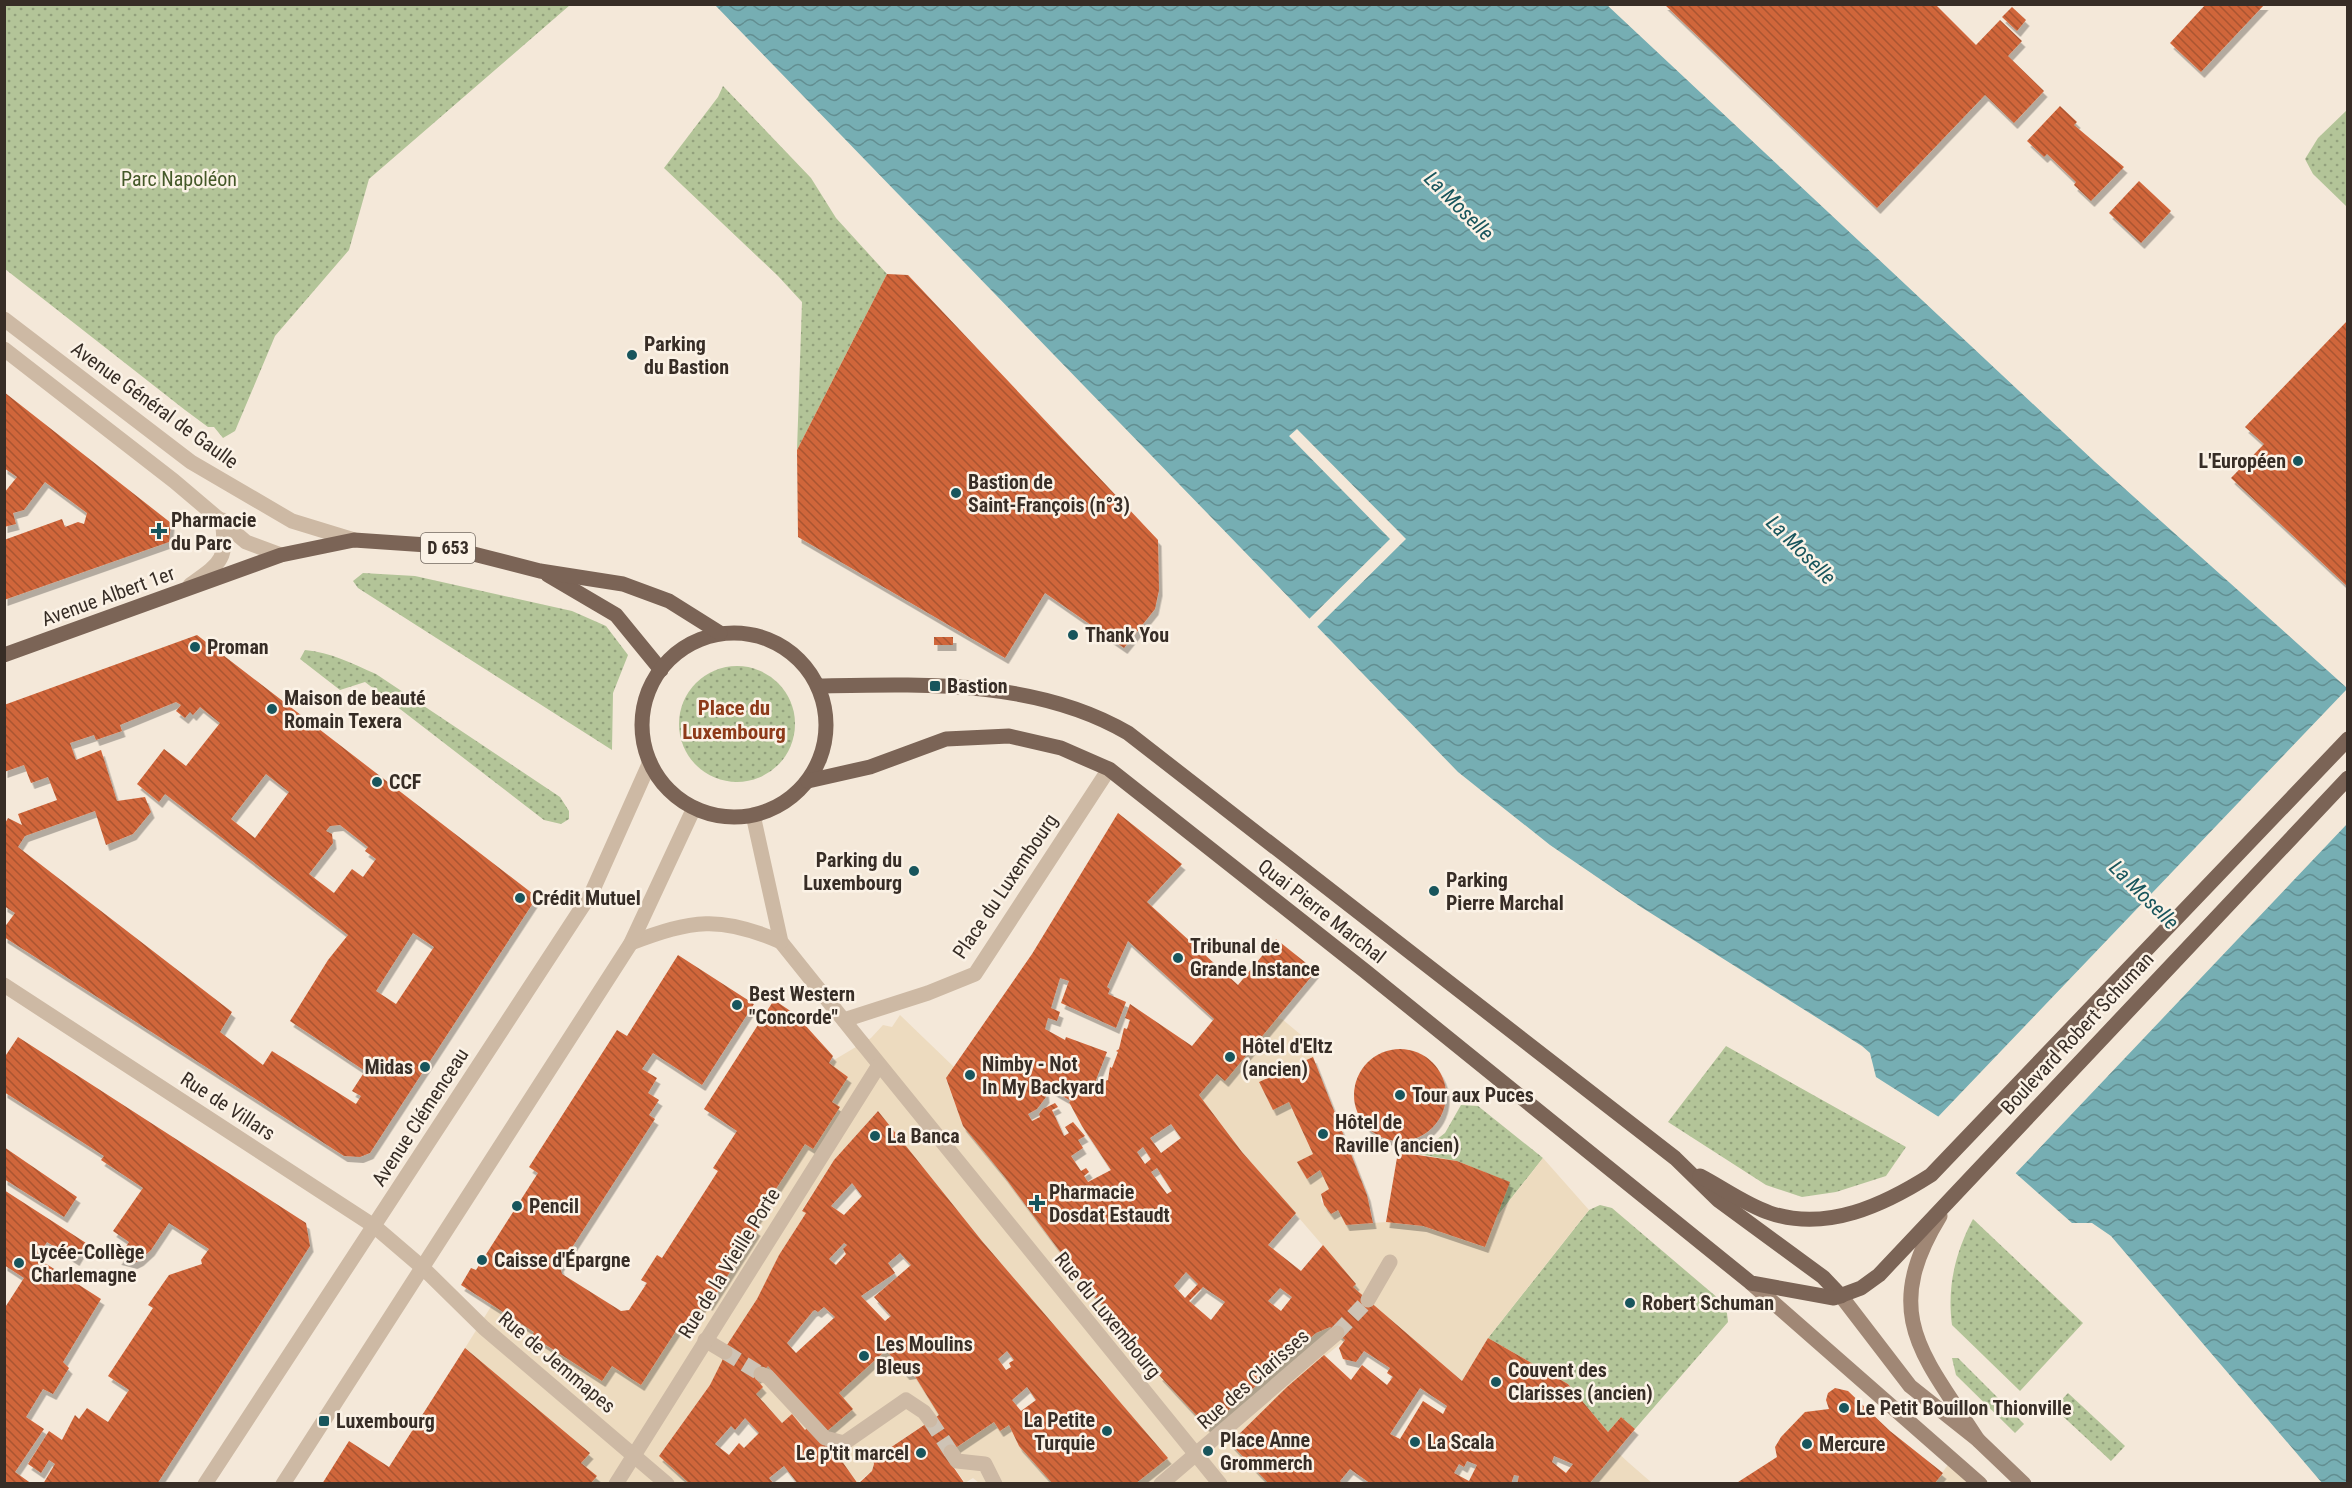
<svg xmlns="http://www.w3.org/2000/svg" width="2352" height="1488" viewBox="0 0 2352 1488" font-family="'Roboto Condensed',sans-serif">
	<defs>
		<pattern id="grass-dots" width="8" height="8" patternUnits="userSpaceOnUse" patternTransform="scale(1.5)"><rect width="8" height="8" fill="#b3c498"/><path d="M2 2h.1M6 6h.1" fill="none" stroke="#92a07c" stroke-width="1.8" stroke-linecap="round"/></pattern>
		<pattern id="water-waves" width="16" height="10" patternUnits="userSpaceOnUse" patternTransform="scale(1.5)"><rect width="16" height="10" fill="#76aeb3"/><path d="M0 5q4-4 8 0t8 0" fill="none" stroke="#628e91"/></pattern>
		<pattern id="building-back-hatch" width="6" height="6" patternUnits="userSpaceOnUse" patternTransform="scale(1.5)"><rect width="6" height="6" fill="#d0663b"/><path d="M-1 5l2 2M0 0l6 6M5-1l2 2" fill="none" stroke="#aa5431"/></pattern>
		<filter id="shadow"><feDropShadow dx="3.5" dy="6" stdDeviation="0" flood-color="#0004"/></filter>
	</defs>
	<rect width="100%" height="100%" fill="#f4e8d9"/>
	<g fill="url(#grass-dots)">
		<polygon points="4,5 5,4 570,5 369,179 349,250 275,336 235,431 223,438 214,427 208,427 185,410 5,269"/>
		<polygon points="723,86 811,178 836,218 887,274 797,450 802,302 778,276 664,168 718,97"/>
		<polygon points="2347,110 2347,207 2313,174 2305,159 2318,138"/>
		<polygon points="363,573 415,576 572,611 606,626 628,655 613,693 612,750 358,588 353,581"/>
		<path d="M305 650C330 652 353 664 376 674L560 797 569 811V819L561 824 544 820 365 682 340 690 300 659Z"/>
		<circle cx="737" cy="724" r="58"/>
		<polygon points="1726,1046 1906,1147 1886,1176 1836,1192 1802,1197 1766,1185 1668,1122"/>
		<polygon points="1461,1105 1478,1106 1543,1158 1495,1219 1509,1182 1457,1161 1418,1154 1445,1133"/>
		<polygon points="1600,1205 1612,1208 1726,1305 1728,1322 1635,1429 1621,1417 1608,1432 1568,1384 1488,1338 1589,1210"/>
		<path d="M1973 1219 2083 1323 2020 1391 1952 1325C1947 1287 1955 1253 1973 1219Z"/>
		<polygon points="1952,1358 1958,1358 2024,1424 2015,1433 1956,1375"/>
		<polygon points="2068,1393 2125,1446 2111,1461 2054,1408"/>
	</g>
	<g fill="#eddbbf">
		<polygon points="900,1015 954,1067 946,1079 963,1126 1004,1176 1087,1288 1163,1371 1208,1428 1316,1333 1330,1327 1345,1340 1287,1387 1230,1443 1269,1483 1135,1483 1136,1421 982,1241 878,1111 834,1160 802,1210 806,1213 779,1255 757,1299 727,1345 839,1393 886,1350 906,1374 913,1373 959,1446 994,1422 1000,1431 1009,1425 1019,1446 1053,1483 979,1483 973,1478 965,1483 925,1424 881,1454 872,1457 874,1464 872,1471 857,1483 839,1457 844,1453 837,1445 832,1448 808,1427 805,1430 792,1414 782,1423 723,1361 710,1385 659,1456 690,1483 590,1483 596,1476 581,1463 589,1453 465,1348 492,1305 534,1332 532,1337 602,1380 612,1366 641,1385 681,1323 705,1302 710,1304 757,1230 752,1226 805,1144 839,1107 832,1102 848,1077 829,1063 871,1038 883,1025 892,1027"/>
		<polygon points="1276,1018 1282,1019 1319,1050 1313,1057 1259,1082 1273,1110 1289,1102 1313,1154 1298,1163 1307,1179 1320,1170 1329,1189 1321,1194 1321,1201 1331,1214 1338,1210 1346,1225 1386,1222 1423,1226 1485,1247 1495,1219 1543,1158 1589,1210 1488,1338 1462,1381 1353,1287 1356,1284 1242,1152 1199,1095 1217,1074"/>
		<polygon points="1616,1451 1629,1463 1652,1483 1589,1484"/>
		<polygon points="1950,1462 1974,1484 1934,1484"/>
	</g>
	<polygon fill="url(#water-waves)" points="715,5 1607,5 2095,462 2347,688 2347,1483 2322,1483 2111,1236 2092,1223 2072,1223 1986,1147 1876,1077 1870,1053 1862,1046 1641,907 1550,845 1458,772"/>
	<g fill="#f4e8d9">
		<polygon points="1297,429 1406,539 1315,629 1307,621 1390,539 1289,436"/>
		<polygon points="2347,689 2347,824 2014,1175 1985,1149 1936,1119"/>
	</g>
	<g fill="url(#building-back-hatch)" fill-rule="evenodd" filter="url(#shadow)">
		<polygon points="1664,4 1935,4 1976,45 2000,20 2022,41 2008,56 2044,91 2014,123 1985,95 1877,208"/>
		<polygon points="2206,4 2265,4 2201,72 2170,43"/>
		<polygon points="2012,7 2026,20 2017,31 2002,17"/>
		<polygon points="2060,106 2077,122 2074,125 2124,167 2091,201 2074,185 2076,182 2047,154 2044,157 2027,141"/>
		<polygon points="2139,181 2171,211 2141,243 2109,213"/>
		<polygon points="887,274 908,275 1158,540 1159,590 1155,609 1124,648 1045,593 1005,658 798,537 797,450"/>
		<polygon points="2348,320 2348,587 2231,478 2264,444 2245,427"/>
		<polygon points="4,392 171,523 169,542 4,600 4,540 62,519 65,527 78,522 84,524 87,513 45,482 24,510 13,513 16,524 4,527 4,493 17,477 4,468"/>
		<path d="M197 635 537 897 370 1153 360 1157 344 1156 4 937V928L15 913 4 906V825L8 818 22 825 18 814 57 800 48 777 31 783 24 765 4 772V705ZM176 702 181 705 176 711 185 718 190 712 193 715 200 707 220 723 186 766 164 749 137 784 159 802 165 794 348 935 328 960 290 1021 365 1071 352 1091 361 1096 356 1104 272 1051 263 1065 220 1032 232 1012 18 847 25 836 95 811 106 845 133 834 151 812 145 797 117 801 101 750 76 760 70 743 94 735 96 740 122 731 120 725ZM266 774 289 792 255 838 231 819ZM340 825 368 847 365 851 376 859 363 877 352 869 334 893 309 874 333 843 332 834 326 831 330 826ZM413 933 434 947 396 1004 376 991Z"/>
		<rect x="934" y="637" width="19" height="8"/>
		<path d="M1118 813 1182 864 1147 902 1238 985 1276 939 1316 971 1225 1081 1217 1074 1199 1095 1242 1152 1296 1213 1268 1245 1301 1271 1323 1245 1356 1284 1353 1287 1462 1381 1488 1338 1568 1384 1608 1432 1621 1417 1635 1429 1589 1484H1517L1519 1476 1514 1475 1511 1484H1371L1350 1469 1340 1481 1343 1484H1269L1230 1443 1287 1387 1324 1355 1351 1380 1362 1365 1387 1385 1393 1377 1387 1373 1390 1368 1364 1351 1356 1362 1343 1359 1339 1348 1345 1340 1330 1327 1316 1333 1208 1428 1159 1375 1163 1371 1087 1288 1004 1176 963 1126 946 1078 1032 954ZM1128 941 1214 1019 1192 1046 1130 1004 1125 1018 1130 1020 1127 1029 1124 1028 1119 1049 1116 1051 1118 1052 1112 1068 1110 1067 1108 1080 1094 1085 1107 1052 1066 1037 1065 1040 1045 1029 1048 1018 1057 1021 1060 1012 1051 1008 1060 978 1069 981 1061 1003 1116 1028 1126 1002 1108 994 1110 989 1107 987ZM1045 1086 1071 1101 1069 1102 1082 1126 1111 1170 1088 1182 1084 1176 1089 1172 1086 1168 1081 1171 1071 1156 1083 1148 1078 1140 1085 1136 1073 1122 1065 1127 1069 1133 1064 1136 1052 1110 1058 1107 1055 1103 1043 1109 1039 1114 1040 1117 1032 1121 1028 1114 1037 1109 1046 1097ZM1171 1124 1181 1138 1161 1153 1150 1138ZM1143 1147 1151 1159 1145 1164 1137 1152ZM1157 1168 1172 1191 1167 1194 1151 1172ZM1186 1272 1198 1284 1185 1298 1174 1286ZM1203 1287 1225 1302 1211 1320 1189 1301ZM1280 1288 1292 1297 1281 1311 1268 1301ZM1420 1388 1447 1406 1443 1414 1423 1401 1400 1439 1390 1434ZM1554 1456 1573 1464 1566 1473 1552 1462ZM1467 1461 1477 1465 1469 1481 1454 1473 1459 1464 1464 1467Z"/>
		<polygon points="678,955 754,1004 702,1085 653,1053 642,1069 657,1078 648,1093 659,1100 649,1115 655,1119 560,1266 562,1274 621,1311 629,1310 647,1283 641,1280 657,1255 662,1258 718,1171 713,1168 737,1131 704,1109 774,1000 795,1014 833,1056 829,1063 848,1077 832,1102 840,1107 813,1149 805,1144 752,1226 757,1230 709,1305 705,1302 688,1328 681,1323 641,1385 612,1366 602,1381 532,1336 534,1332 461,1285 471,1268 476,1270 538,1173 529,1167 617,1030 627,1036"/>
		<polygon points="18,1037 306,1223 310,1246 157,1484 43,1484 55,1464 49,1460 41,1473 28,1464 49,1431 62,1440 75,1415 79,1419 87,1408 108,1422 129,1390 108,1376 153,1308 148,1305 169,1275 202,1264 201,1260 209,1249 169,1223 151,1250 140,1260 134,1263 118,1259 129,1242 113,1231 143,1188 101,1160 104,1156 4,1092 4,1058"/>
		<circle cx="1400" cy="1095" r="46"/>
		<polygon points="1313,1057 1367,1195 1373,1223 1346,1225 1338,1210 1331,1214 1324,1205 1321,1194 1329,1189 1320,1170 1307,1179 1297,1162 1313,1154 1289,1102 1273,1110 1259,1082"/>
		<path d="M878 1111 982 1241 1168 1458 1135 1484H1053L1019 1446 1009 1425 1000 1431 994 1422 945 1455 965 1484H858L872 1471 874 1464 872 1457 881 1454 939 1415 913 1373 906 1374 886 1350 839 1393 853 1409 826 1432 768 1366 756 1379 763 1387 756 1394 782 1423 792 1414 805 1430 808 1427 832 1448 837 1444 844 1453 839 1457 858 1484H798L784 1466 769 1478 774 1484H690L659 1456 710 1385 722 1361 727 1345 757 1299 779 1255 806 1213 802 1211 834 1160ZM852 1183 862 1196 844 1215 831 1206ZM844 1243 847 1245 843 1249 846 1254 836 1265 829 1259ZM900 1253 911 1265 874 1297 891 1316 885 1321 861 1296 895 1273 888 1263ZM824 1307 835 1317 796 1353 787 1343 813 1311 815 1310 818 1312ZM1007 1351 1014 1360 1009 1363 1011 1367 1006 1370 998 1359ZM1027 1387 1036 1400 1021 1411 1012 1400ZM745 1418 759 1433 744 1448 739 1443 729 1455 715 1444 731 1426 735 1430Z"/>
		<polygon points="4,1147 77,1197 64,1217 4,1179"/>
		<polygon points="1398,1152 1457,1161 1510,1182 1485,1247 1423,1226 1386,1222"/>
		<polygon points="4,1190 86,1243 76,1260 47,1242 37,1258 101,1299 63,1362 69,1368 53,1394 43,1389 26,1417 44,1429 15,1472 32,1484 9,1484 4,1480 4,1309 24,1278 4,1265"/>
		<polygon points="465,1348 590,1453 581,1463 597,1476 590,1484 322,1484 349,1441 389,1467"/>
		<polygon points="1835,1388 1848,1391 1890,1431 1943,1473 1934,1484 1735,1484 1777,1457 1775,1447 1781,1437 1805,1412 1829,1409 1826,1400 1828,1393"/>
	</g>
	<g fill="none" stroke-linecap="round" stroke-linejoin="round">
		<g stroke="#cec3b5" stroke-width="15" stroke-dasharray="15 8" stroke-linecap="butt">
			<polyline points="1337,1333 1368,1300"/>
			<polyline points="725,1352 761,1374"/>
			<polyline points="930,1420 951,1452"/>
		</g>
		<g stroke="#cdb9a4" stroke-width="15">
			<polyline points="862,1043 1220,1484"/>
			<polyline points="423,1268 484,1328 667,1484"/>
			<polyline points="1368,1300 1390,1262"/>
			<polyline points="705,1340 725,1352"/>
			<polyline points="761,1374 768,1377 825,1438 844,1443 906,1400 924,1412 930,1420"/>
			<polyline points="951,1452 957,1461 985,1464 995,1484"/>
			<polyline points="616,1484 879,1065"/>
			<polyline points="1161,1484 1337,1333"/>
		</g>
		<g stroke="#cdb9a4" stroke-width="15">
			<polyline points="753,815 781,942 862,1043"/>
			<path d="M631 943C692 920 720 915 781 942"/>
			<polyline points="4,985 374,1226 423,1268"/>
			<polyline points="844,1020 928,993 975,974 1109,769"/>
		</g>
		<g stroke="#cdb9a4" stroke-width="15">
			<polyline points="4,319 191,462 292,521 354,540"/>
			<polyline points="4,349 174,481 246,542 281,555"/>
			<path d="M190 585C221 563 228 560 222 520"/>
			<polyline points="205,1484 592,892 650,762"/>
			<polyline points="283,1484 631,943 694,808"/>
		</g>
		<g stroke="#a08775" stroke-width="15">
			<path d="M1940 1216C1879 1315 1924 1356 1978 1440"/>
			<polyline points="1751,1283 1980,1484"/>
			<polyline points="1841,1296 1910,1386 1978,1440 2024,1484"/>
		</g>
		<g stroke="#7b6456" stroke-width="15">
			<polyline points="548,575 616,615 661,670"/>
			<circle cx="734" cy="725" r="92"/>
			<polyline points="4,655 281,555 354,540 442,546 540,571 623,584 669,601 720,633"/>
			<path d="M818 686C921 684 1036 679 1128 733L1675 1158 1718 1200 1823 1277 1841 1296"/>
			<polyline points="808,781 870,767 946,739 1009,736 1061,748 1109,769 1365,971 1751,1283 1834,1298 1861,1288 1879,1275 2348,778"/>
			<path d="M1700 1176C1723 1188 1746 1205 1770 1213 1827 1232 1884 1205 1931 1175L2348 739"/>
		</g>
	</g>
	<g fill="#18555c" stroke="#fbf2e6" stroke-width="2">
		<circle cx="632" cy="355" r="6"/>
		<circle cx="2298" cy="461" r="6"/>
		<circle cx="956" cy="493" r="6"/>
		<path d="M156 522h6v6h6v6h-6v6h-6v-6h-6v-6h6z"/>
		<circle cx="1073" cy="635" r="6"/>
		<circle cx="195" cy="647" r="6"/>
		<rect x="929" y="680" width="12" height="12" rx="3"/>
		<circle cx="272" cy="709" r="6"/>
		<circle cx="377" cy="782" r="6"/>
		<circle cx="914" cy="871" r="6"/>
		<circle cx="1434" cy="891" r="6"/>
		<circle cx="520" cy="898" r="6"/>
		<circle cx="1178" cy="958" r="6"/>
		<circle cx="737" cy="1005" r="6"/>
		<circle cx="1230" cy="1057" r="6"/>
		<circle cx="425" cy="1067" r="6"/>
		<circle cx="970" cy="1075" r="6"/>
		<circle cx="1400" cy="1095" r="6"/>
		<circle cx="1323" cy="1134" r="6"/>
		<circle cx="875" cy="1136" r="6"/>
		<path d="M1034 1194h6v6h6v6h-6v6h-6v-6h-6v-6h6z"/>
		<circle cx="517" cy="1206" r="6"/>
		<circle cx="482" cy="1260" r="6"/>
		<circle cx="19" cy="1263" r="6"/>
		<circle cx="1630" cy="1303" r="6"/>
		<circle cx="864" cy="1356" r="6"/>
		<circle cx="1496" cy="1382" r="6"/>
		<circle cx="1844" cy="1408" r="6"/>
		<rect x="318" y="1415" width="12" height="12" rx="3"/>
		<circle cx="1107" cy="1431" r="6"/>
		<circle cx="1415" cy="1442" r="6"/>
		<circle cx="1807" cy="1444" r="6"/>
		<circle cx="1208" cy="1451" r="6"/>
		<circle cx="921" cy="1453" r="6"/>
	</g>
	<g text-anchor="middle" stroke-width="5" stroke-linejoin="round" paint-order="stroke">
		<rect fill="#fbf2e6" stroke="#726860" stroke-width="1.5" x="421" y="533" width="54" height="30" rx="4.5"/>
		<g font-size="18" font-weight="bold" fill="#372d26">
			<text x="448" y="554">D 653</text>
		</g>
		<g font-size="20" fill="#445828" stroke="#fbf2e6">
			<text x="179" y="186">Parc Napoléon</text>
		</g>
		<g font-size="20" font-weight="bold" fill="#372d26" stroke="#fbf2e6" text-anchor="start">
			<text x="644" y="351">Parking<tspan x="644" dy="23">du Bastion</tspan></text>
			<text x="2286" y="468" text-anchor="end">L'Européen</text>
			<text x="968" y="489">Bastion de<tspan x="968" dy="23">Saint-François (n°3)</tspan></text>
			<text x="171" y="527">Pharmacie<tspan x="171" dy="23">du Parc</tspan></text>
			<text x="1085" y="642">Thank You</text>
			<text x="207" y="654">Proman</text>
			<text x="947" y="693">Bastion</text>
			<text x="284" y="705">Maison de beauté<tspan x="284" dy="23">Romain Texera</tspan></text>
			<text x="389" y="789">CCF</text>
			<text x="902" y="867" text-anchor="end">Parking du<tspan x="902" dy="23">Luxembourg</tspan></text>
			<text x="1446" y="887">Parking<tspan x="1446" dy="23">Pierre Marchal</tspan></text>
			<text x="532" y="905">Crédit Mutuel</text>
			<text x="1190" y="953">Tribunal de<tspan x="1190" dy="23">Grande Instance</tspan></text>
			<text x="749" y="1001">Best Western<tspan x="749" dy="23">"Concorde"</tspan></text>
			<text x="1242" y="1053">Hôtel d'Eltz<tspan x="1242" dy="23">(ancien)</tspan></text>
			<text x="982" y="1071">Nimby - Not<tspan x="982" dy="23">In My Backyard</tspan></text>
			<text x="413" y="1074" text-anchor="end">Midas</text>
			<text x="1412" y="1102">Tour aux Puces</text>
			<text x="1335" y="1129">Hôtel de<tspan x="1335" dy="23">Raville (ancien)</tspan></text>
			<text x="887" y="1143">La Banca</text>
			<text x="1049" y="1199">Pharmacie<tspan x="1049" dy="23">Dosdat Estaudt</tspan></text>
			<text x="529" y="1213">Pencil</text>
			<text x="31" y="1259">Lycée-Collège<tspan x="31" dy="23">Charlemagne</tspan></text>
			<text x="494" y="1267">Caisse d'Épargne</text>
			<text x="1642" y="1310">Robert Schuman</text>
			<text x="876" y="1351">Les Moulins<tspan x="876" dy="23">Bleus</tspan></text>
			<text x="1508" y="1377">Couvent des<tspan x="1508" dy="23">Clarisses (ancien)</tspan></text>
			<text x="1856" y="1415">Le Petit Bouillon Thionville</text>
			<text x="1095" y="1427" text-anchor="end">La Petite<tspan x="1095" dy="23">Turquie</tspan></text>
			<text x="336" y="1428">Luxembourg</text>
			<text x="1220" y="1447">Place Anne<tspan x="1220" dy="23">Grommerch</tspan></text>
			<text x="1427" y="1449">La Scala</text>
			<text x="1819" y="1451">Mercure</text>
			<text x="909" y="1460" text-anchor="end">Le p'tit marcel</text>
		</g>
		<g font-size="20" fill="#372d26" stroke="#fbf2e6">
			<text transform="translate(155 405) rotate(36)" y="7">Avenue Général de Gaulle</text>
			<text transform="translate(108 596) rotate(-20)" y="7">Avenue Albert 1er</text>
			<text transform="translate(1005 886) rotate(-56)" y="7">Place du Luxembourg</text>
			<text transform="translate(1322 911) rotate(38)" y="7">Quai Pierre Marchal</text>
			<text transform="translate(2077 1033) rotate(-47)" y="7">Boulevard Robert Schuman</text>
			<text transform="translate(228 1106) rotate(33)" y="7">Rue de Villars</text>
			<text transform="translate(420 1117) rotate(-57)" y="7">Avenue Clémenceau</text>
			<text transform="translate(729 1263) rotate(-58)" y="7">Rue de la Vieille Porte</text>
			<text transform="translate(1108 1315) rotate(51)" y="7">Rue du Luxembourg</text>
			<text transform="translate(557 1362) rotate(40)" y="7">Rue de Jemmapes</text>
			<text transform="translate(1253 1379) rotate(-41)" y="7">Rue des Clarisses</text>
		</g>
		<g font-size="21" font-style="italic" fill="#18555c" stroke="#fbf2e6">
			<text transform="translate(1459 206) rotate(45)" y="7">La Moselle</text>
			<text transform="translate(1801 550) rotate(45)" y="7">La Moselle</text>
			<text transform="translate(2144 895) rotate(45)" y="7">La Moselle</text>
		</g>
		<g font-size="21" font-weight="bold" fill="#8d3a19" stroke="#fbf2e6">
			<text x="734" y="715">Place du<tspan x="734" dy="24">Luxembourg</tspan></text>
		</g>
	</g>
	<rect width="2352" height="1488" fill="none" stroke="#372d26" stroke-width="12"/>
</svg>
